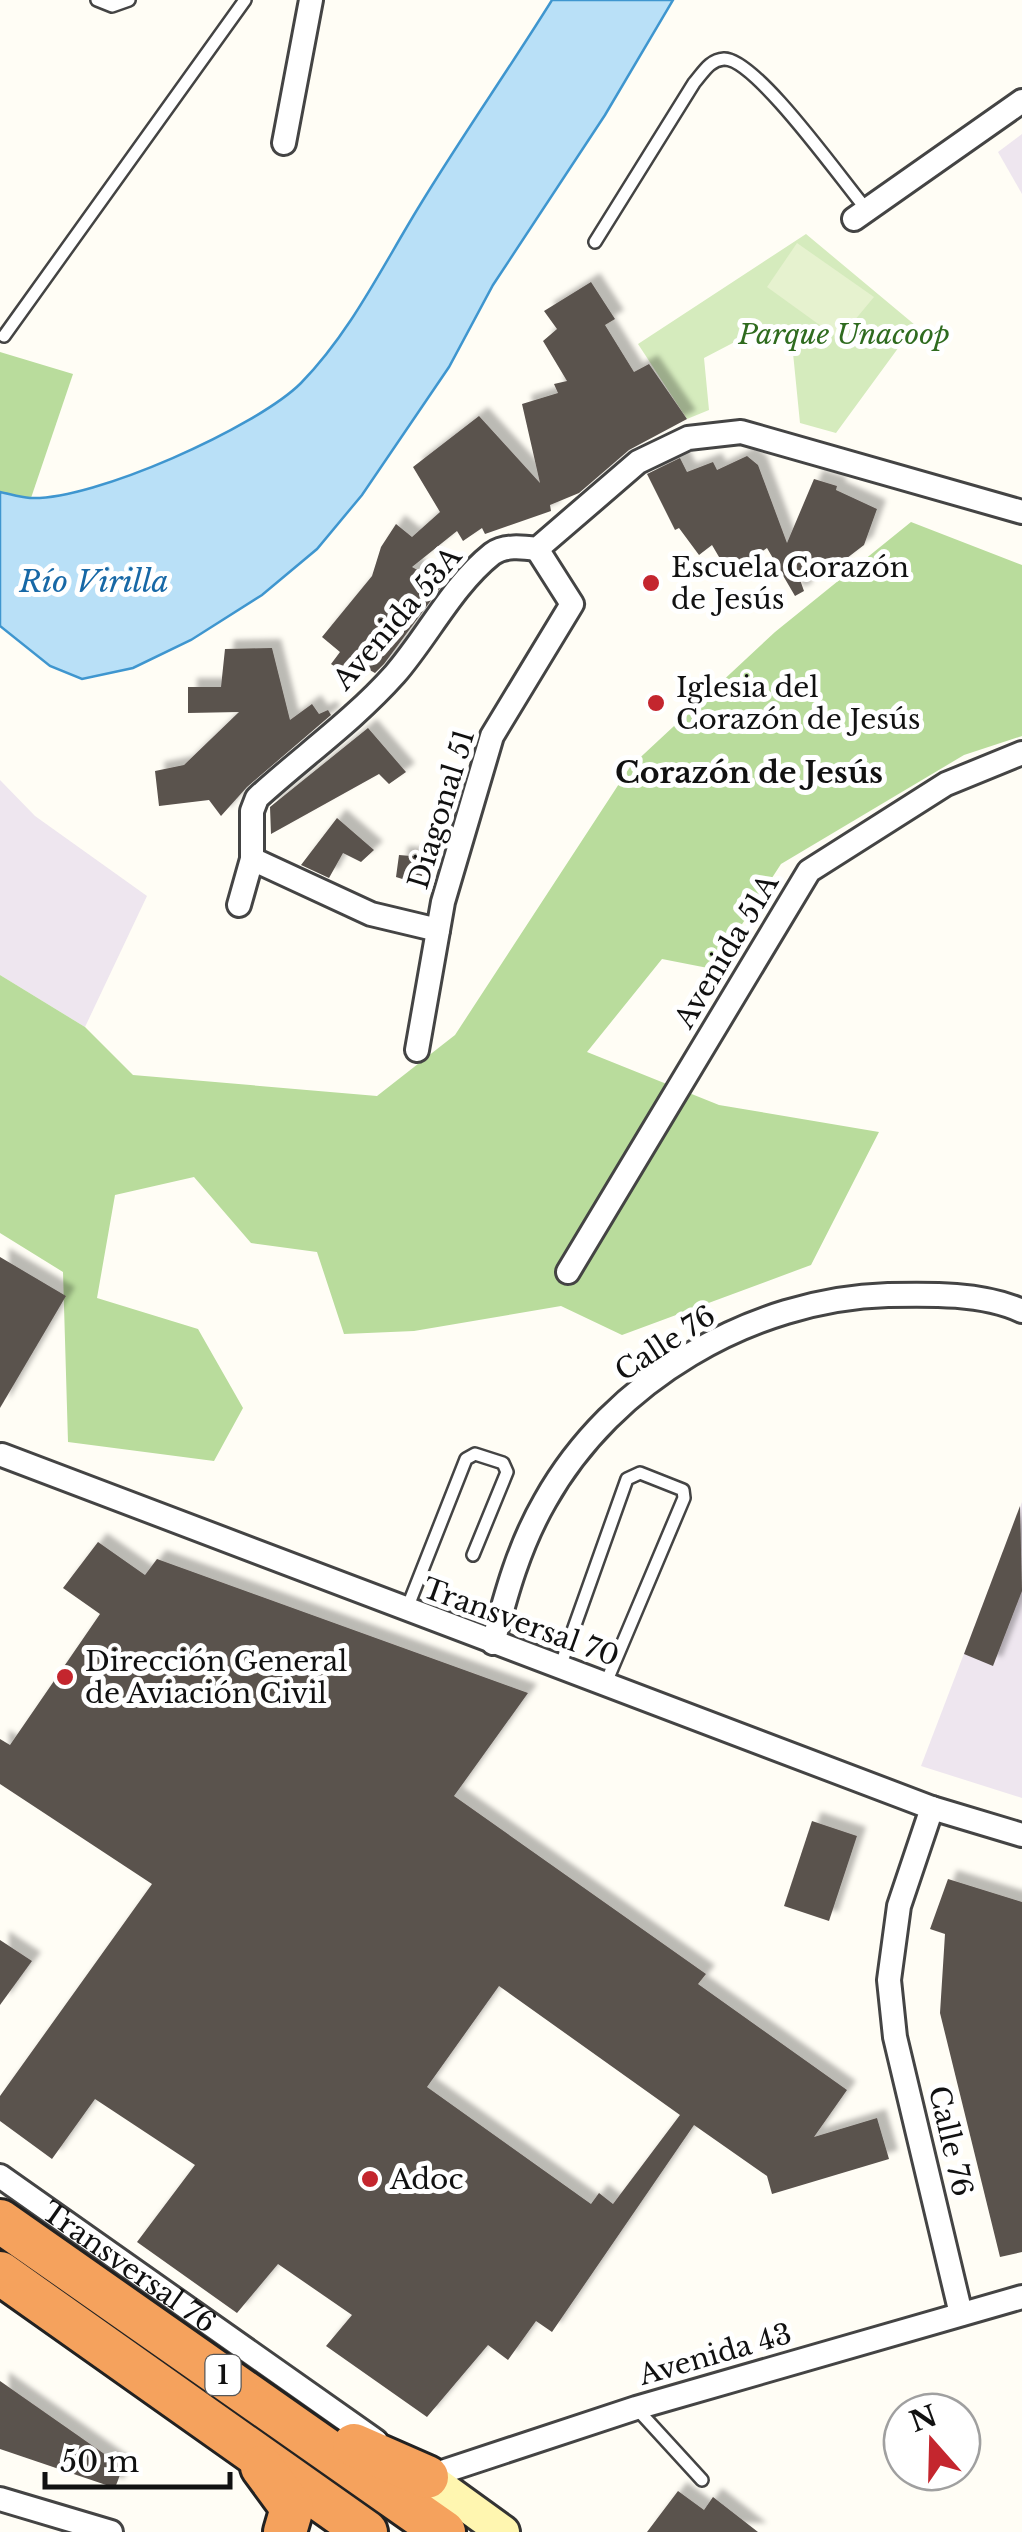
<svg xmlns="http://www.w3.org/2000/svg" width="1022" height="2532" viewBox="0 0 1022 2532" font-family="'Libre Baskerville',serif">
	<defs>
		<filter id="shadow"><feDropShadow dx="9" dy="-9" stdDeviation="2.5" flood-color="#0004"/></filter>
	</defs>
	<rect width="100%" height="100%" fill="#fffdf5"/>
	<g fill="#eee6ef">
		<polygon points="1022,134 1022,194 998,152"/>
		<polygon points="0,780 35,816 147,896 85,1027 0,975"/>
		<polygon points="1022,1502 1022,1798 921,1766"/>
	</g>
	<polygon fill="#d5ebbd" points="806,234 915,325 836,433 800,423 791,333 750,334 704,358 709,410 687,419 638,344"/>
	<g fill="#b9dc9c">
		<polygon points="0,352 73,374 31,498 0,492"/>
		<polygon points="911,522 1022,565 1022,736 964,755 781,864 713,969 662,959 587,1052 719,1105 879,1132 811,1265 622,1335 561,1306 414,1331 344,1334 317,1252 251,1243 194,1177 115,1195 97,1298 198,1329 243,1408 214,1461 68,1442 63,1272 0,1233 0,975 85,1027 133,1075 377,1096 455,1035 630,767 775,632"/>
	</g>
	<polygon fill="#e6f2cf" points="797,243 874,297 839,339 767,287"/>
	<path fill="#b9e0f7" stroke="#3f96cf" stroke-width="2.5" d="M552 0H673L605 115 493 285 449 367 362 495 317 549 262 595 191 640 133 668 82 679 50 666 0 626V492C10 494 20 497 30 498 93 501 257 427 301 383 351 332 383 265 420 205 462 136 509 69 552 0Z"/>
	<g fill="#5a524d" fill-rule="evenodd" filter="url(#shadow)">
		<polygon points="591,282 615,319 605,325 634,372 649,364 687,419 629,450 579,493 550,505 551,511 485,534 482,528 463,541 457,531 412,567 443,584 384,664 375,673 366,668 356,681 331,664 340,652 322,637 372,576 381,547 396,524 412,537 440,512 413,467 479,416 540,483 522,404 558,393 554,384 567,381 543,341 557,329 544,311"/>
		<polygon points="747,456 758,465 787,543 814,479 837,486 836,490 877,509 864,545 817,581 810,566 798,574 804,591 795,596 767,548 729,574 712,545 699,555 679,528 675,530 647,474 680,458 687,472 713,462 717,470"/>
		<polygon points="272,648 290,720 312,704 319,714 328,710 331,715 247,787 221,816 209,800 159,806 155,771 184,765 239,712 188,713 188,687 221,687 225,649"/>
		<polygon points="368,728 406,772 389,784 379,774 271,834 270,807"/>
		<polygon points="337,818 374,850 361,862 343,853 329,878 301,865"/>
		<polygon points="399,855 423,857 422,876 416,875 415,883 396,877"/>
		<polygon points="0,1257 66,1296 0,1408"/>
		<polygon points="1020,1506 1022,1591 993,1666 964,1654"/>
		<path d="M98 1542 145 1575 157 1559 528 1693 454 1796 706 1974 698 1984 847 2090 814 2137 877 2118 889 2159 772 2194 767 2176 694 2125 552 2332 536 2321 508 2360 488 2345 427 2417 326 2346 352 2315 278 2264 237 2313 137 2242 195 2165 95 2099 52 2159 0 2121V2096L152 1884 0 1784V1739L10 1745 100 1614 63 1588ZM499 1986 680 2115 613 2204 599 2193 591 2204 427 2087Z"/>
		<polygon points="812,1821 857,1836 829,1921 784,1906"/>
		<polygon points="948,1879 1022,1902 1022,2252 1000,2257 940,2013 945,1934 930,1929"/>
		<polygon points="0,1940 32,1961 0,2005"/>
		<polygon points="0,2381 123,2467 115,2488 0,2449"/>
		<polygon points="678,2491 704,2510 713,2497 758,2532 647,2532"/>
	</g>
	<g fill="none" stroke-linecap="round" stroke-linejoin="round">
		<defs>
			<g id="lane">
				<polyline points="97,0 112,6 129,0"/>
				<path d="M595 242 694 83C703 73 709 60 724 59 756 58 843 182 867 210"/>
				<polyline points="4,336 245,0"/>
				<polyline points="406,1611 466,1459 475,1454 503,1463 507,1472 473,1555"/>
				<polyline points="560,1667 627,1479 640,1473 683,1490 684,1498 605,1685"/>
				<polyline points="637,2409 702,2480"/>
			</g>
			<g id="street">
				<polyline points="284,143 311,0"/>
				<polyline points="854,219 1022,101"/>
				<polyline points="252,859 371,914 438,930"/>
				<path d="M239 905 252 859V811L257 798C303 756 353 721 395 674 428 636 452 586 492 554 504 545 522 547 537 549L638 462 688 438 741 432 1022 512"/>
				<polyline points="417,1050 443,902 492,736 572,604 537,549"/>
				<polyline points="568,1272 809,871 946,784 1022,753"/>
				<polyline points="2,1455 932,1808 1022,1835"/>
				<path d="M493 1643C506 1594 519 1546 545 1501 612 1381 751 1299 888 1295 930 1294 983 1293 1022 1311"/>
				<polyline points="932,1808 899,1906 889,1980 895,2037 961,2314"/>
				<path id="s1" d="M0 2176 376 2441"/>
				<polyline points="419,2471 427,2477 636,2408 1022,2297"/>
				<polyline points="0,2499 111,2532"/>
			</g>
			<polyline id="secondary" points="427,2477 503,2532"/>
			<g id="highway">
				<polyline points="0,2221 444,2532"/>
				<polyline points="0,2273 366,2532"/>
				<polyline points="354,2445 427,2477"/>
				<polyline points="262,2467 292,2508 285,2532"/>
			</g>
		</defs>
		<use href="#lane" stroke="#444" stroke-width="16"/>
		<use href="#street" stroke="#444" stroke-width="28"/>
		<use href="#secondary" stroke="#333" stroke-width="38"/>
		<use href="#highway" stroke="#222" stroke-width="48"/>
		<use href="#lane" stroke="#fff" stroke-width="11"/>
		<use href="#street" stroke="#fff" stroke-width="22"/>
		<use href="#secondary" stroke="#fff6b0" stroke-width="32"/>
		<use href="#highway" stroke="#f5a25d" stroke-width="42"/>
	</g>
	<g fill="#c4262e" stroke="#fff" stroke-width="4">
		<circle cx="651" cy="583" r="10"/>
		<circle cx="656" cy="703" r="10"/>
		<circle cx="65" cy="1677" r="10"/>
		<circle cx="370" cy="2179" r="10"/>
	</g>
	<g text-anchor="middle" stroke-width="10" stroke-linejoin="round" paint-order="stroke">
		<rect fill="#fff" stroke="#585858" stroke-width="2.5" x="205.5" y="2355" width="35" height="40" rx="8"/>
		<g font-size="25" font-weight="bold" fill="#111">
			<text x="223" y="2384">1</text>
		</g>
		<g font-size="28" font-style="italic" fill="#2f6b1f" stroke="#fff">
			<text x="844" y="344">Parque Unacoop</text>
		</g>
		<g font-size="28" fill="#111" stroke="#fff" text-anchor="start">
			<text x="671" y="577">Escuela Corazón<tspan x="671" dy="32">de Jesús</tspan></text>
			<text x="676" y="697">Iglesia del<tspan x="676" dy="32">Corazón de Jesús</tspan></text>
			<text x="85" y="1671">Dirección General<tspan x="85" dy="32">de Aviación Civil</tspan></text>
			<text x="390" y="2189">Adoc</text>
		</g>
		<g font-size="28" fill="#111" stroke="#fff">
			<text transform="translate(397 618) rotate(-49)" y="10">Avenida 53A</text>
			<text transform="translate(441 809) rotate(-73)" y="10">Diagonal 51</text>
			<text transform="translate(726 951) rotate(-59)" y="10">Avenida 51A</text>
			<text transform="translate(665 1343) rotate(-33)" y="10">Calle 76</text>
			<text transform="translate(521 1622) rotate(20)" y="10">Transversal 70</text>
			<text transform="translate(951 2141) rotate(77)" y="10">Calle 76</text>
			<text dy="10" stroke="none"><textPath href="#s1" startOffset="158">Transversal 76</textPath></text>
			<text transform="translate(715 2354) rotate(-16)" y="10">Avenida 43</text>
		</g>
		<g font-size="30" font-style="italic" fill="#1768a6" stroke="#fff">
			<text x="94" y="592">Río Virilla</text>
		</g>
		<g font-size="30" font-weight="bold" fill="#111" stroke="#fff">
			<text x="749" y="783">Corazón de Jesús</text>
		</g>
	</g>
	<g transform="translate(932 2442) rotate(340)"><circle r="48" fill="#ffffff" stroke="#a0a0a0" stroke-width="2.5"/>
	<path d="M0-8L18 38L0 25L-18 38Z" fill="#c4262e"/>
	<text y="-15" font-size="28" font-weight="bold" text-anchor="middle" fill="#111111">N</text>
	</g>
	<path d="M45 2472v15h185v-15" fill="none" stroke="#111111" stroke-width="5"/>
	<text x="60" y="2472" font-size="30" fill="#111111" stroke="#ffffff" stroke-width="8" paint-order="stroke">50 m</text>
</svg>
